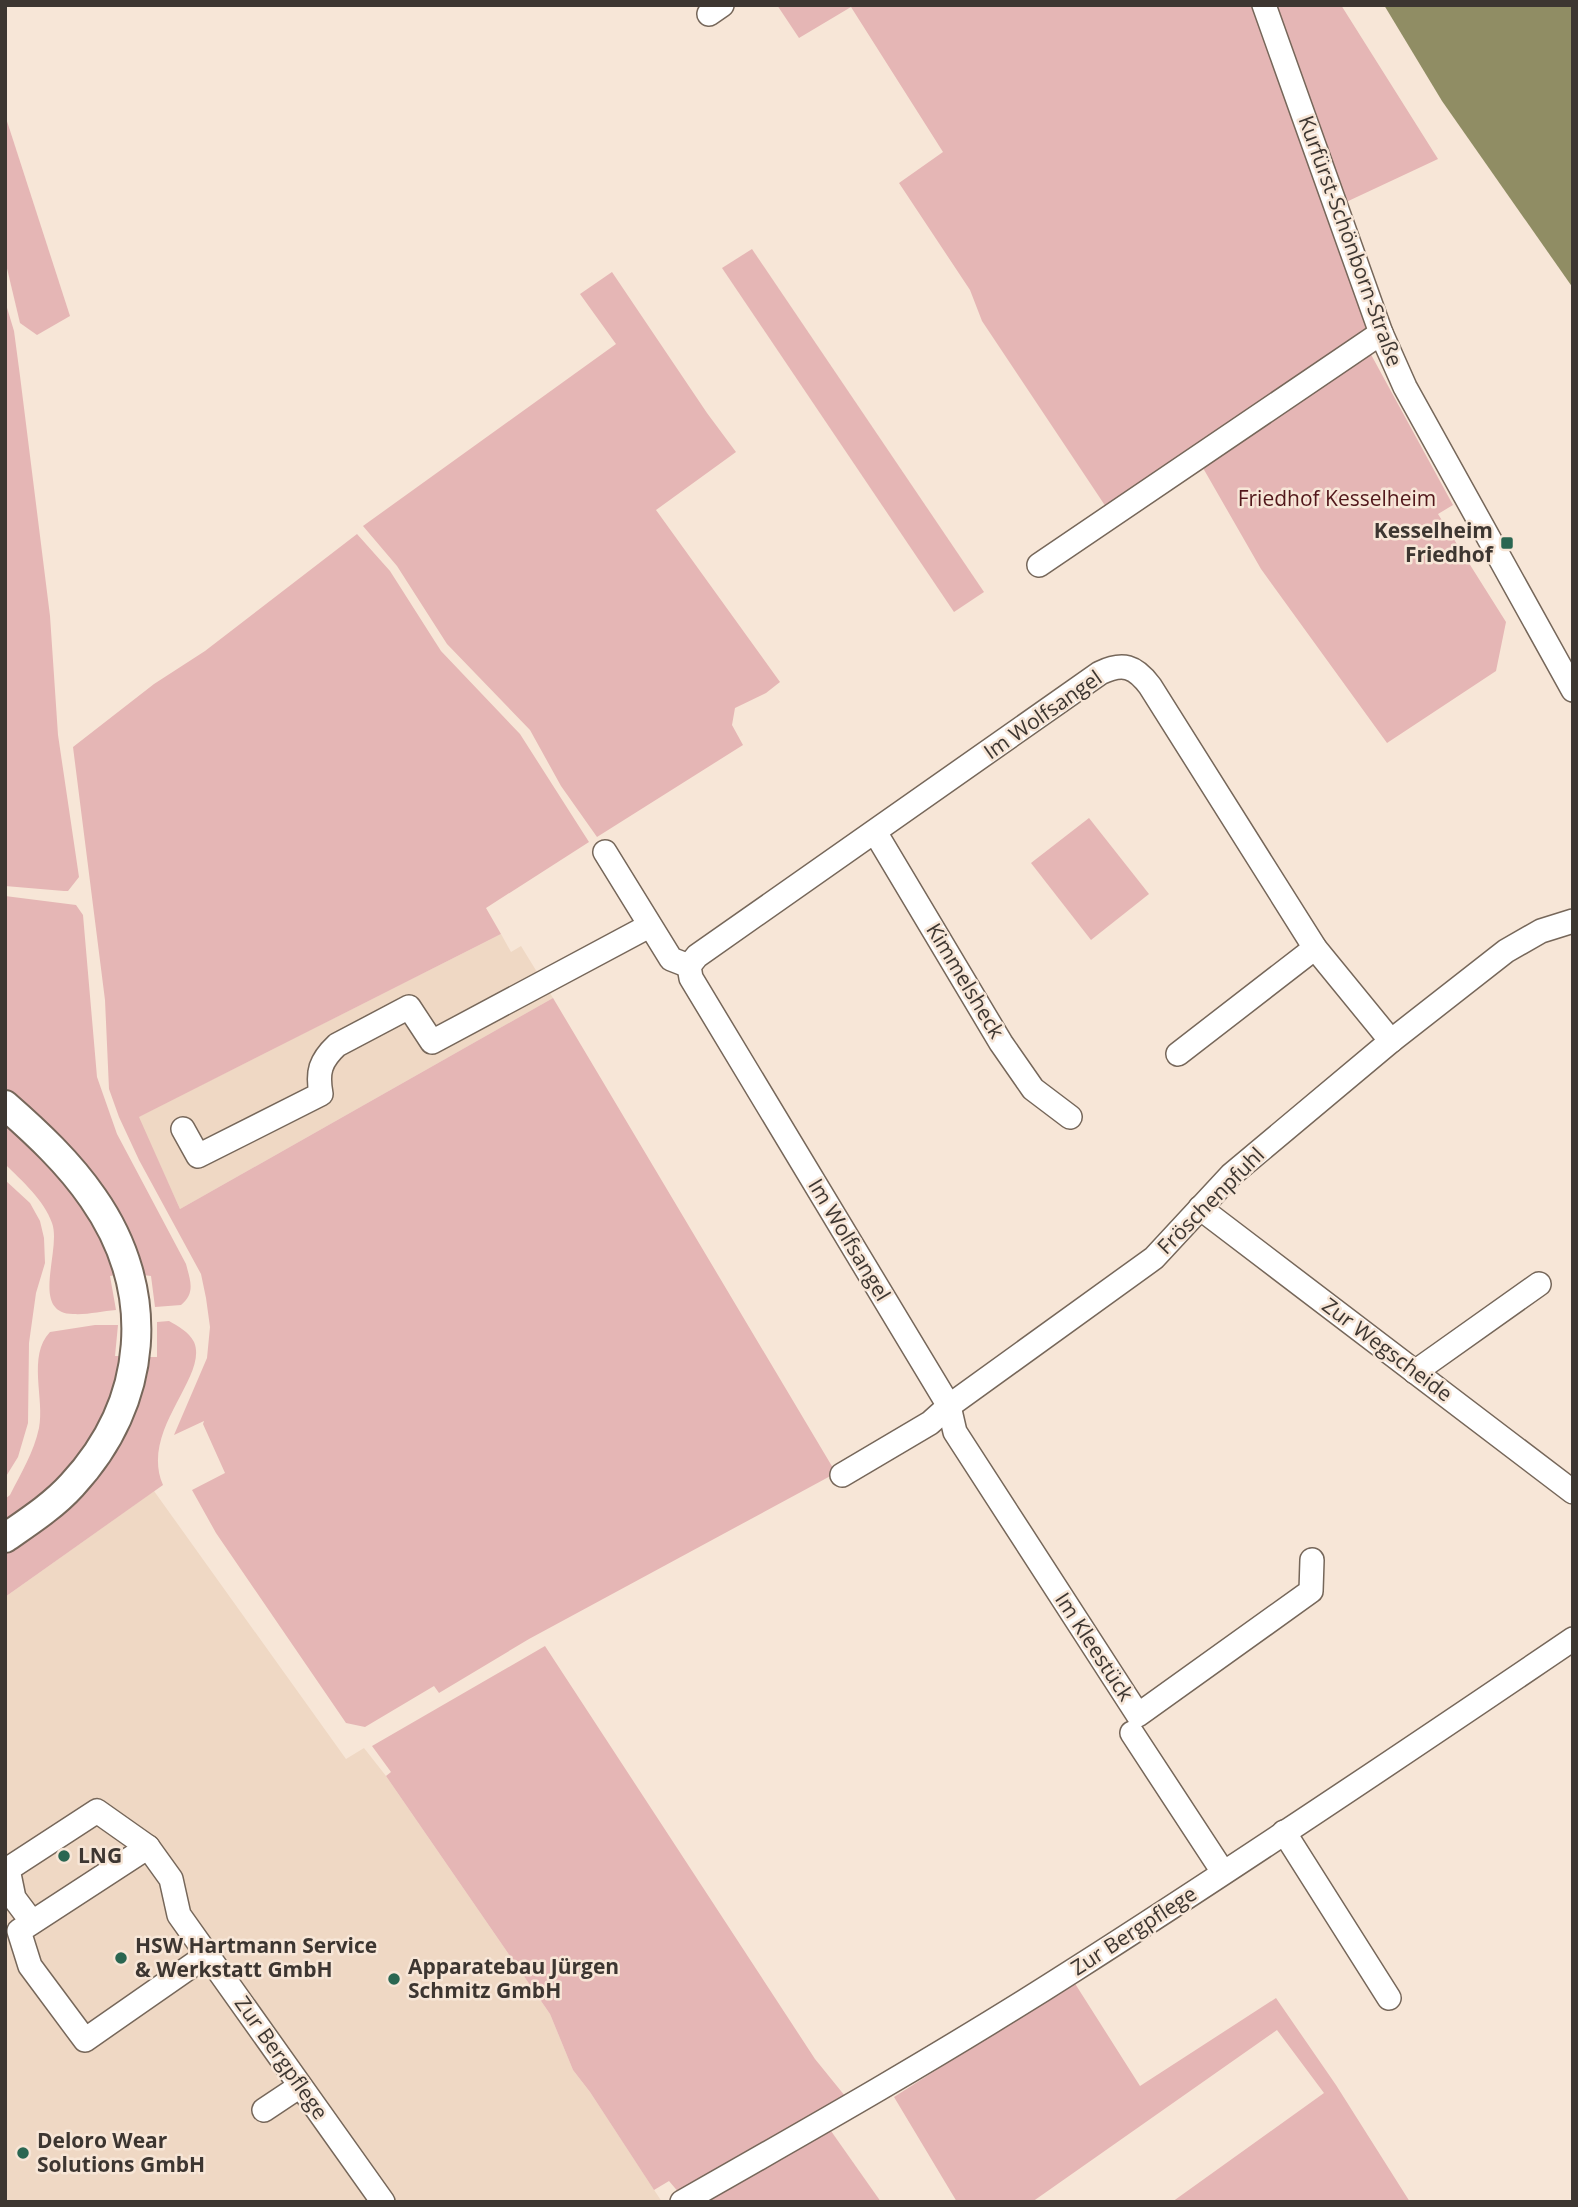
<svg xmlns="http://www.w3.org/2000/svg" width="1578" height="2207" viewBox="0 0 1578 2207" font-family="'Open Sans',sans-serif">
	<rect width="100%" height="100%" fill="#f7e6d7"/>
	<g fill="#efd8c4">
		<polygon points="501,934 511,952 521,946 553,998 180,1209 138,1117"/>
		<polygon points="154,1491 346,1759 364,1748 386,1776 550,2014 573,2070 590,2092 662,2202 5,2202 5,1597"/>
	</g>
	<g fill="#e5b6b5">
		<polygon points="777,5 1251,5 1269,47 1372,332 1108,510 982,321 970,290 899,183 943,152 851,7 799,38"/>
		<polygon points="1274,5 1341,5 1438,159 1344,203 1306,89"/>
		<polygon points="5,115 70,316 37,335 20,323 5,260"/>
		<polygon points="752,249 984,592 954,612 722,268"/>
		<polygon points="612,272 707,413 736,452 656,510 780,682 766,693 735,708 732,725 743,745 597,837 561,786 530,730 447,644 397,566 363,526 616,344 580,294"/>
		<polygon points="5,301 14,331 20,376 50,616 58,735 79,877 68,891 64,891 5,886"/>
		<polygon points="1368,349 1453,505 1438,514 1506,622 1496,671 1387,743 1261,569 1199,461"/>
		<polygon points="357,534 390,571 441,651 520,734 589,842 486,908 501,934 139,1117 180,1209 553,998 836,1473 529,1639 439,1693 434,1686 365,1727 346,1723 216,1533 192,1490 225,1473 203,1424 204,1421 174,1435 207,1358 210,1327 206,1298 201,1274 139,1160 119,1117 109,1089 105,1000 73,747 154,684 205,651"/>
		<polygon points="1089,818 1149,894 1091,940 1031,863"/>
		<path d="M5 896 76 905 83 915 97 1077 117 1134 186 1264C190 1280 196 1293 181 1305L155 1307 151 1276 143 1275C125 1196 62 1140 5 1087Z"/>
		<path d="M5 1121 72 1189 99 1231 116 1275 110 1276 116 1310C102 1311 87 1315 73 1314 29 1313 62 1250 52 1223 44 1200 22 1181 5 1164Z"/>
		<polygon points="5,1180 30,1203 40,1221 44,1238 45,1263 36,1293 29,1343 28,1423 18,1457 5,1478"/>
		<path d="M169 1321C178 1326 189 1332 194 1342 209 1377 139 1430 163 1485L5 1597V1555L46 1527 112 1458 130 1425 139 1402 147 1377 150 1357H157V1322Z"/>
		<path d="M95 1325H118L115 1356H120C112 1429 63 1483 5 1524V1499L10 1495C21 1473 34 1452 39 1428 45 1399 27 1356 50 1332Z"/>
		<polygon points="545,1646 815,2059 845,2096 680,2194 669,2181 654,2190 590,2092 573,2070 550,2014 386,1776 391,1772 372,1746"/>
		<polygon points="1074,1982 1140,2086 1276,1998 1336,2085 1410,2202 1172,2202 1324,2093 1277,2030 1032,2202 957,2202 894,2097"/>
		<polygon points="831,2131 881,2202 706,2202"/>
	</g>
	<polygon fill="#908d64" points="1384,5 1573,5 1573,288 1442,101"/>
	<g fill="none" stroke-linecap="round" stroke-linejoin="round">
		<defs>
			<g id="minor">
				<polyline points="1264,5 1381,333 1405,387 1573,690"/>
				<polyline points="709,14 722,5"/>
				<polyline points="1039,565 1381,333"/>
				<polyline points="875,832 1001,1043 1033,1089 1070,1117"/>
				<polyline points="605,852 671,959 689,966"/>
				<polyline points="1178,1054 1315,948"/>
				<path d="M183 1129 198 1156 321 1094C317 1072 320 1061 337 1045L409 1007 432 1042 649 926"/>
				<polyline points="1200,1208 1573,1492"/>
				<polyline points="1415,1372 1539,1284"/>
				<polyline points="842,1475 930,1423 949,1406 1154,1258 1231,1175 1391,1041 1506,951 1541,931 1573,921"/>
				<path d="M1312 1560 1311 1591 1138 1715 955 1432 949 1406 691 978 689 966 697 956 1100 673C1123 662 1135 666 1150 686L1315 948 1391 1041"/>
				<polyline points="1132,1733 1223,1872"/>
				<polyline points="1284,1832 1389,1998"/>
				<polyline points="32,1922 14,1898 8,1869 97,1811 148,1847"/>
				<polyline points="207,1955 85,2040 30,1966 19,1931 148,1847 171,1879 179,1915 383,2202"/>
				<polyline points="264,2110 300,2086"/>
				<path d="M682 2202C814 2127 946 2052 1074 1970 1242 1863 1408 1751 1573 1639"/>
			</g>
			<path id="major" d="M5 1105C37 1133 69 1163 93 1198 158 1291 149 1402 72 1485 53 1506 28 1522 5 1538"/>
		</defs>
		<use href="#minor" stroke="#76675a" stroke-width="26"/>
		<use href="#major" stroke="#76675a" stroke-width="32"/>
		<use href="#minor" stroke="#fff" stroke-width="23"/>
		<use href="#major" stroke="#fff" stroke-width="28"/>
	</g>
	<g fill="#2a6651" stroke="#f7e6d7" stroke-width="2.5">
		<rect x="1500" y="536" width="14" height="14" rx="3.5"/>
		<circle cx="64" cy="1856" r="7"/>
		<circle cx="121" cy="1958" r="7"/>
		<circle cx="394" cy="1979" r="7"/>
		<circle cx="23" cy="2153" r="7"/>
	</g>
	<g text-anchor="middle" stroke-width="5" stroke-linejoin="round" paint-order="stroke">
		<g font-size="21" fill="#3d3631" stroke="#f7e6d7">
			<text transform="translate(1350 241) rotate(70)" y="7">Kurfürst-Schönborn-Straße</text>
			<text transform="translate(1043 715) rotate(-35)" y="7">Im Wolfsangel</text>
			<text transform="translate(965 981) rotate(59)" y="7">Kimmelsheck</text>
			<text transform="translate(1211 1201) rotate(-45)" y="7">Fröschenpfuhl</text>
			<text transform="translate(849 1240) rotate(59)" y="7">Im Wolfsangel</text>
			<text transform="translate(1387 1350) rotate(37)" y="7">Zur Wegscheide</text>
			<text transform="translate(1094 1647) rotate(57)" y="7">Im Kleestück</text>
			<text transform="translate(1134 1931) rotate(-33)" y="7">Zur Bergpflege</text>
			<text transform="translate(281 2058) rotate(55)" y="7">Zur Bergpflege</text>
		</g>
		<g font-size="21" fill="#52171b" stroke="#f7e6d7">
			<text x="1337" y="506">Friedhof Kesselheim</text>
		</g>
		<g font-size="21" font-weight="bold" fill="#3d3631" stroke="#f7e6d7" text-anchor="start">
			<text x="1493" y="538" text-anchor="end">Kesselheim<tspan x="1493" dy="24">Friedhof</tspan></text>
			<text x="78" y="1863">LNG</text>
			<text x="135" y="1953">HSW Hartmann Service<tspan x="135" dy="24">&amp; Werkstatt GmbH</tspan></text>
			<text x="408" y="1974">Apparatebau Jürgen<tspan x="408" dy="24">Schmitz GmbH</tspan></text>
			<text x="37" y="2148">Deloro Wear<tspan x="37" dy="24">Solutions GmbH</tspan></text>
		</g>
	</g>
	<rect width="1578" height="2207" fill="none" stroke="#3d3631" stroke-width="14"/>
</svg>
